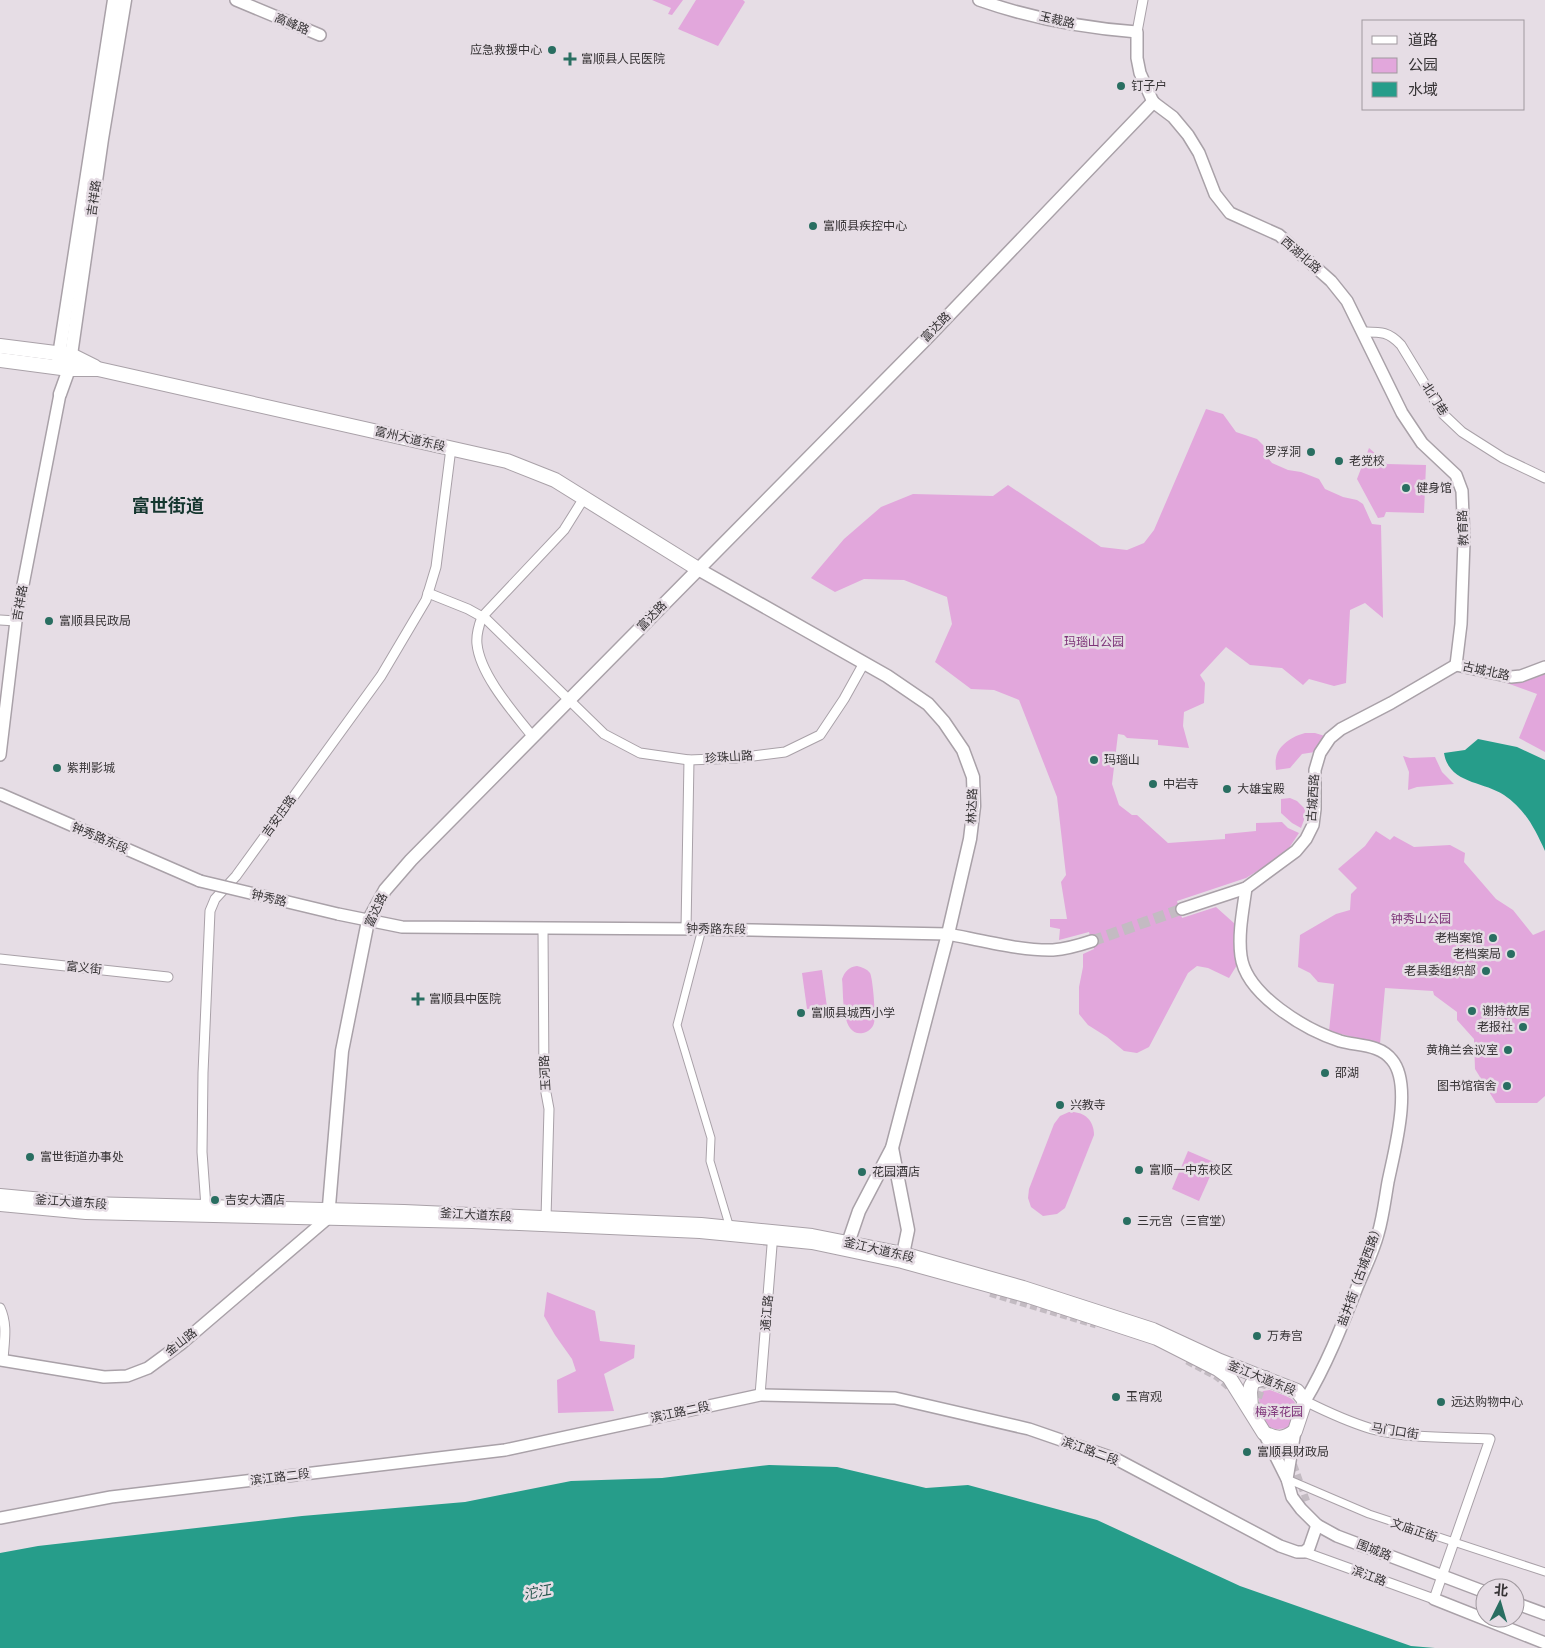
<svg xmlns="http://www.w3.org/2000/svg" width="1545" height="1648" viewBox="0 0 1545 1648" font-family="Signika,'Noto Sans SC',sans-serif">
	<rect width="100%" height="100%" fill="#e6dde5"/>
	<g fill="#e2a7dc">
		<polygon points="652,0 683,0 672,15 668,14 671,8"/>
		<polygon points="696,0 743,0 745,2 718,46 678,29"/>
		<polygon points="1206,409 1223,414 1236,432 1257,439 1265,447 1267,457 1272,463 1288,470 1301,472 1319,479 1325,489 1343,497 1357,500 1363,504 1372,524 1381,525 1383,618 1365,603 1350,610 1346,683 1334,686 1309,679 1303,685 1282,668 1250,665 1226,647 1200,675 1205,683 1204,703 1184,712 1183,726 1189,748 1158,745 1158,740 1127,738 1124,735 1118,734 1112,784 1119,805 1132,815 1137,815 1168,843 1225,839 1225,834 1256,831 1256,823 1282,822 1288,828 1299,833 1285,854 1246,878 1177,901 1182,918 1216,907 1235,924 1234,954 1237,965 1229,978 1208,968 1197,966 1188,973 1149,1047 1137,1053 1124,1051 1107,1037 1088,1025 1079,1014 1079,987 1083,967 1083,954 1094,949 1089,932 1059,940 1060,929 1050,927 1050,919 1067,919 1061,882 1066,875 1057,797 1019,700 994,690 971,689 935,662 952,624 947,597 904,580 864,579 835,592 811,578 844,539 881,507 913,494 993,496 1008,485 1101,547 1127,550 1144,543 1154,530"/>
		<polygon points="1369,448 1387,464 1426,465 1424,513 1386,512 1384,517 1378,518 1357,479"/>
		<path d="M1545 674V752L1519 738 1537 694 1504 682C1518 683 1532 680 1545 674Z"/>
		<path d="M1305 733H1315L1325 736 1315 752 1302 754 1290 768 1276 770C1276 767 1275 762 1276 758 1278 745 1293 736 1305 733Z"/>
		<polygon points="1403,756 1410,758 1435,757 1442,772 1454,784 1417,787 1408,790 1409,772"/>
		<polygon points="1290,798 1297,801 1305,809 1304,820 1301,828 1292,823 1281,813 1281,799"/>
		<polygon points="1376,831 1390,840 1394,836 1414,847 1450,845 1465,853 1464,862 1496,899 1513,910 1533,935 1545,930 1545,1096 1537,1103 1496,1103 1475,1069 1474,1039 1457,1020 1457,1012 1434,995 1433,991 1385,988 1380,1044 1329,1031 1334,984 1318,982 1310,973 1298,967 1300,935 1336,914 1350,910 1351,894 1357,888 1338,869 1365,846"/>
		<path d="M857 966C862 967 867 969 870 973 873 979 876 1017 874 1023 873 1028 868 1032 863 1033 840 1037 844 994 842 979 845 971 849 967 857 966Z"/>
		<polygon points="822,970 827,1007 807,1009 802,973"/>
		<path d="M1069 1112C1084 1111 1094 1120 1094 1135L1065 1208 1057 1214 1043 1216 1031 1207 1028 1198 1029 1189 1054 1124 1060 1116Z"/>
		<polygon points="1188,1151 1216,1163 1199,1201 1172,1189"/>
		<polygon points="547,1292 595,1311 600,1341 635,1345 634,1358 604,1374 614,1411 558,1413 557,1380 576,1371 572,1359 555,1335 544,1316"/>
		<path d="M1270 1390C1296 1400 1303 1399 1289 1427 1265 1435 1259 1417 1259 1396L1263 1391Z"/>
	</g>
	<g fill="#269d8a">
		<path d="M1478 739 1517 747 1545 760V851C1535 829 1525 809 1504 795 1483 781 1449 784 1444 753L1465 750Z"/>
		<polygon points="769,1465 837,1467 926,1488 968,1485 1097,1520 1240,1586 1411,1646 1435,1648 0,1648 0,1553 38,1546 302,1516 465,1502 571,1481 662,1478"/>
	</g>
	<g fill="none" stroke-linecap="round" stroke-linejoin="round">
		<g stroke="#c3bbc2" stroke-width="7" stroke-dasharray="7 3.5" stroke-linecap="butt">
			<polyline points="991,1284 989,1293 1096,1325"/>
			<polyline points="1187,1361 1217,1377 1233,1391"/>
			<polyline points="1255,1408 1264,1382"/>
			<polyline points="1283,1435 1307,1502"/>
		</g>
		<polyline stroke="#c3bbc2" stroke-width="11" stroke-dasharray="11 5.5" stroke-linecap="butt" points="1092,941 1182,909"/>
		<defs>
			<g id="pedestrian">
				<polyline points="702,929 677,1025 711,1138 710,1161 730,1228"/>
				<polyline points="1287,1479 1369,1514 1545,1572"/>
			</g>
			<g id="minor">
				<polyline points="1137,32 1143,0"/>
				<path d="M1362 332C1380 332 1388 331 1401 345L1443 414 1462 432 1503 458 1545 478"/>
				<polyline points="428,593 468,609 486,619 604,734 640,753 689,760 737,758 785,752 820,735 844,699 864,663"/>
				<polyline points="0,620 16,621"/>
				<path d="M533 737C514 713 480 675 477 644 476 635 479 625 482 617L564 530 584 498"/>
				<polyline points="543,928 544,1082 549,1109 546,1218"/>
				<polyline points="686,929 689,760"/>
				<polyline points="0,959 168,977"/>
				<polyline points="206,1207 202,1152 203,1073 210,911 215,899 236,876 381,676 426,600 436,567 451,448"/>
				<path d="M0 1308C8 1325 4 1342 3 1360"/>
				<polyline points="760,1395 773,1233"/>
				<path d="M1304 1552 1434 1599 1490 1439C1452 1437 1410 1439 1372 1429 1349 1422 1327 1412 1305 1401"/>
			</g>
			<g id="tertiary">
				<polyline points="236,0 320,35"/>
				<path d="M979 0C1030 18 1083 28 1137 32V58L1140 73 1153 102 1173 117 1188 135 1199 153 1215 194 1230 213 1279 235 1331 281 1347 301 1402 413 1422 443 1456 475 1462 491 1464 542 1461 624 1456 665"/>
				<polyline points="1456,665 1511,677 1521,676 1545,667"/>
				<polyline points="0,755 16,621 60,394"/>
				<polyline points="0,794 200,881"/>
				<path d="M1246 888C1243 910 1238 934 1241 956 1246 995 1306 1030 1340 1041 1358 1046 1380 1044 1392 1060 1413 1085 1394 1152 1388 1182 1385 1199 1383 1217 1378 1234 1373 1253 1363 1272 1356 1290 1341 1328 1326 1366 1305 1401"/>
				<polyline points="1182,909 1246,888 1296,851 1306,839 1313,825 1315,809 1315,770 1320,753 1330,738 1341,729 1391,703 1456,665"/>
				<path d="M338 914 402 927 702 929 948 934C979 940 1022 951 1053 950 1066 949 1080 945 1092 941"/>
				<polyline points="0,1360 104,1377 127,1376 148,1368 182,1343 328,1218"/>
				<polyline points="1264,1433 1287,1479 1292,1497 1301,1509 1317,1525 1337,1536 1485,1592"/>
				<polyline points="1287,1479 1295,1431"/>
				<polyline points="0,1518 111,1497 505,1450 760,1395 895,1398 1029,1429 1116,1459 1280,1546 1297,1552 1304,1552 1309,1548 1317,1525"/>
				<polyline points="1434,1599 1545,1643"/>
				<polyline points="1515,1603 1545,1614"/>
			</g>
			<g id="secondary">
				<polyline points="58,362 114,0"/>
				<polyline points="60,394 69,369 102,139 125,0"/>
				<polyline points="698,569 887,676 928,704 944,722 963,750 973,777 974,806 970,839 948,934 892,1148 859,1211 846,1249"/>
				<polyline points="892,1148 908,1230 903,1254"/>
				<polyline points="328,1218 342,1051 368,921 385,890 411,860 924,341 1153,102"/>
			</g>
			<g id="primary">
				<polyline points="0,346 71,355 95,367"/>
				<polyline points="0,360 69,369 98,369 507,461 555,480 698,569"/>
				<path d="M0 1196 86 1204 404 1212 701 1225 812 1236 903 1254 1023 1288 1153 1330 1220 1361 1297 1391 1305 1401 1295 1431C1284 1440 1276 1439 1264 1433L1229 1377 1218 1369 1157 1338 1029 1296 902 1261 812 1242 700 1231 472 1221 86 1212 0 1204"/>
				<polyline points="1251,1408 1250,1392 1251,1386 1254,1381 1265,1378"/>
			</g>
		</defs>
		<use href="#pedestrian" stroke="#a9a1a8" stroke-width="9"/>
		<use href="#minor" stroke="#a9a1a8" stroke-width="11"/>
		<use href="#tertiary" stroke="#a9a1a8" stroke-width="14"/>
		<use href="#secondary" stroke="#a9a1a8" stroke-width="15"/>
		<use href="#primary" stroke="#a9a1a8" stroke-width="16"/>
		<use href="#pedestrian" stroke="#fff" stroke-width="7"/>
		<use href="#minor" stroke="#fff" stroke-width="9"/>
		<use href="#tertiary" stroke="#fff" stroke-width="11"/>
		<use href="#secondary" stroke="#fff" stroke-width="12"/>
		<use href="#primary" stroke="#fff" stroke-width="14"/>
		<defs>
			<polyline id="tertiary-bridge" points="200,881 338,914"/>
		</defs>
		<use href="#tertiary-bridge" stroke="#a9a1a8" stroke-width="14" stroke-linecap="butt"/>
		<use href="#tertiary-bridge" stroke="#fff" stroke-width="11"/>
	</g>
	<g fill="#296e61" stroke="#e6dde5" stroke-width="2">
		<circle cx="552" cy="50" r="5"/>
		<path d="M567.5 51.5h5v5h5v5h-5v5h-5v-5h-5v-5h5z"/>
		<circle cx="1121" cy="86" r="5"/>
		<circle cx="813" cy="226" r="5"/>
		<circle cx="1311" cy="452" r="5"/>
		<circle cx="1339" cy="461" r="5"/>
		<circle cx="1406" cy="488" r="5"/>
		<circle cx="49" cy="621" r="5"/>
		<circle cx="1094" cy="760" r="5"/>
		<circle cx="57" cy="768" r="5"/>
		<circle cx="1153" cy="784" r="5"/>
		<circle cx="1227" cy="789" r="5"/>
		<circle cx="1493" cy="938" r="5"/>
		<circle cx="1511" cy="954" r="5"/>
		<circle cx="1486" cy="971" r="5"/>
		<path d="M415.5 991.5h5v5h5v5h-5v5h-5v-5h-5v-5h5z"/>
		<circle cx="1472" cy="1011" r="5"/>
		<circle cx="801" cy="1013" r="5"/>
		<circle cx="1523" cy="1027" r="5"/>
		<circle cx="1508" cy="1050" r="5"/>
		<circle cx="1325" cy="1073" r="5"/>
		<circle cx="1507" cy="1086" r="5"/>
		<circle cx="1060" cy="1105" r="5"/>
		<circle cx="30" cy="1157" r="5"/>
		<circle cx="1139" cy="1170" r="5"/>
		<circle cx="862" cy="1172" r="5"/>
		<circle cx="215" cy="1200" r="5"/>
		<circle cx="1127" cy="1221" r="5"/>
		<circle cx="1257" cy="1336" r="5"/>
		<circle cx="1116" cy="1397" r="5"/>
		<circle cx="1441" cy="1402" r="5"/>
		<circle cx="1247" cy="1452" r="5"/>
	</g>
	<g text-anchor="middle" stroke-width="5" stroke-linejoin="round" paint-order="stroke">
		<g font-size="12" fill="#363335" stroke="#e6dde5">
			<text transform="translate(1057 20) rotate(13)" y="4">玉裁路</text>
			<text transform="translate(292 24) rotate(23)" y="4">高峰路</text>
			<text transform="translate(94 198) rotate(-82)" y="4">吉祥路</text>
			<text transform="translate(1301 255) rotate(41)" y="4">西湖北路</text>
			<text transform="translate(936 327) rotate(-46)" y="4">富达路</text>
			<text transform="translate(1435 399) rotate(57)" y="4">北门巷</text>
			<text transform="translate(410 439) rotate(13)" y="4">富州大道东段</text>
			<text transform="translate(1463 528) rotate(-92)" y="4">教育路</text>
			<text transform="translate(20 603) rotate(-80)" y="4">吉祥路</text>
			<text transform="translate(652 616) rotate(-46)" y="4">富达路</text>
			<text transform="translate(1486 671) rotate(12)" y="4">古城北路</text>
			<text transform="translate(729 757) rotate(-4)" y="4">珍珠山路</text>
			<text transform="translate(1313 798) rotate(-86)" y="4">古城西路</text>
			<text transform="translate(972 806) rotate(-88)" y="4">林达路</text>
			<text transform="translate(279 816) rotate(-54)" y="4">吉安庄路</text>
			<text transform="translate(100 838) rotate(23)" y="4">钟秀路东段</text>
			<text transform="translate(269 898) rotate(14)" y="4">钟秀路</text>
			<text transform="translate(376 910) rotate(-65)" y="4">富达路</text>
			<text transform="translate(716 929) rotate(1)" y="4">钟秀路东段</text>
			<text transform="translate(84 968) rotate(6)" y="4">富义街</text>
			<text transform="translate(545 1073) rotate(-93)" y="4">玉河路</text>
			<text transform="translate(71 1202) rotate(4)" y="4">釜江大道东段</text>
			<text transform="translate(476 1215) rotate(3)" y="4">釜江大道东段</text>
			<text transform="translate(879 1250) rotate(13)" y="4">釜江大道东段</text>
			<text transform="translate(1360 1275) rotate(-70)" y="4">盐井街（古城西路）</text>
			<text transform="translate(767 1313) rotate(-85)" y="4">通江路</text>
			<text transform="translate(181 1342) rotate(-38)" y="4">金山路</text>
			<text transform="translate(1262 1378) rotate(22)" y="4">釜江大道东段</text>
			<text transform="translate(680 1412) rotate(-12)" y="4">滨江路二段</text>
			<text transform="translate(1395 1431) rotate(9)" y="4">马门口街</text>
			<text transform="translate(1090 1451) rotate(20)" y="4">滨江路二段</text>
			<text transform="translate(280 1477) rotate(-7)" y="4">滨江路二段</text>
			<text transform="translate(1414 1530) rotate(19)" y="4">文庙正街</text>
			<text transform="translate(1374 1550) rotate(21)" y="4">围城路</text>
			<text transform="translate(1369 1576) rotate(20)" y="4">滨江路</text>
		</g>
		<g font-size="12" fill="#363335" stroke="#e6dde5" text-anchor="start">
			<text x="542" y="54" text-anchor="end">应急救援中心</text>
			<text x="581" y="63">富顺县人民医院</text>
			<text x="1131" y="90">钉子户</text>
			<text x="823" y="230">富顺县疾控中心</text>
			<text x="1301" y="456" text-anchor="end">罗浮洞</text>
			<text x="1349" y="465">老党校</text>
			<text x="1416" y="492">健身馆</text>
			<text x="59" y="625">富顺县民政局</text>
			<text x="1104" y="764">玛瑙山</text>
			<text x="67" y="772">紫荆影城</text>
			<text x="1163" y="788">中岩寺</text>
			<text x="1237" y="793">大雄宝殿</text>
			<text x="1483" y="942" text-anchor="end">老档案馆</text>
			<text x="1501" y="958" text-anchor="end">老档案局</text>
			<text x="1476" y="975" text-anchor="end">老县委组织部</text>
			<text x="429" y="1003">富顺县中医院</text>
			<text x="1482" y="1015">谢持故居</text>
			<text x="811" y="1017">富顺县城西小学</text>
			<text x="1513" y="1031" text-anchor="end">老报社</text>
			<text x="1498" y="1054" text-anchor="end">黄桷兰会议室</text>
			<text x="1335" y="1077">邵湖</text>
			<text x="1497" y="1090" text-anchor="end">图书馆宿舍</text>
			<text x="1070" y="1109">兴教寺</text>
			<text x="40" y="1161">富世街道办事处</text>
			<text x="1149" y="1174">富顺一中东校区</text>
			<text x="872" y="1176">花园酒店</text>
			<text x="225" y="1204">吉安大酒店</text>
			<text x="1137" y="1225">三元宫（三官堂）</text>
			<text x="1267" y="1340">万寿宫</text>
			<text x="1126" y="1401">玉宵观</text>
			<text x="1451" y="1406">远达购物中心</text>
			<text x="1257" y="1456">富顺县财政局</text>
		</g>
		<g font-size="12" fill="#7d3378" stroke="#e6dde5">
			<text x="1094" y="646">玛瑙山公园</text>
			<text x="1421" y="923">钟秀山公园</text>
			<text x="1279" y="1416">梅泽花园</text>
		</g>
		<g font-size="14" font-style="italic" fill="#27564d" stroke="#e6dde5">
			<text transform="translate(537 1592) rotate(-11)" y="5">沱江</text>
		</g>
		<g font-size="18" font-weight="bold" fill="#15362f" stroke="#e6dde5">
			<text x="168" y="512">富世街道</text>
		</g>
	</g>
	<rect x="1362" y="20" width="162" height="90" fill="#e6dde5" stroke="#a0999f"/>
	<rect x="1372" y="36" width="25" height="8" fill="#ffffff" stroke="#a0999f"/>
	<text x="1408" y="45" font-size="15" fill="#363335">道路</text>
	<rect x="1372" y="58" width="25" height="15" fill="#e2a7dc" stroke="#a0999f"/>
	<text x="1408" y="70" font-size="15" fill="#363335">公园</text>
	<rect x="1372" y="82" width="25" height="15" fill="#269d8a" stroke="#a0999f"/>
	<text x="1408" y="95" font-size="15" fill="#363335">水域</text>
	<g transform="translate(1500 1603) rotate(5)"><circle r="24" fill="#e6dde5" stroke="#a0999f"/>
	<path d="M0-4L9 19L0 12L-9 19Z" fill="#296e61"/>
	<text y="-8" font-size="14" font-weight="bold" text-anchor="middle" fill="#363335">北</text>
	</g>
</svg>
